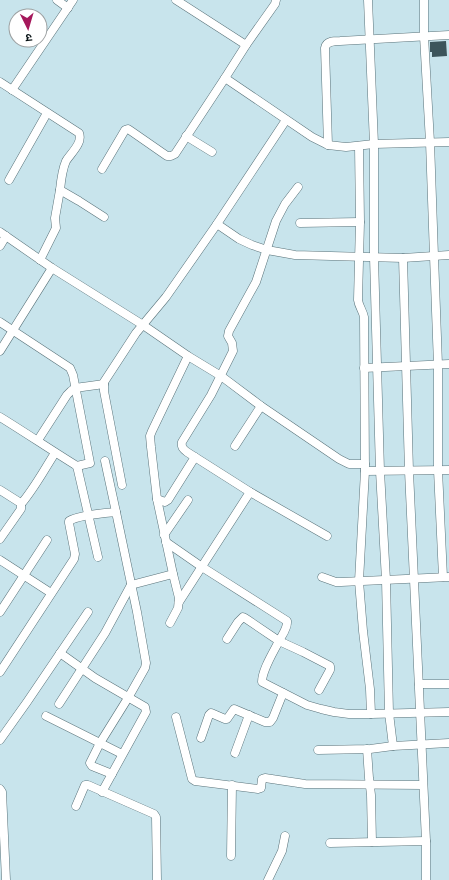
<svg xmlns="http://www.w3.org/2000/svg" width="449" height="880" viewBox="0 0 449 880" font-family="'IBM Plex Serif','Noto Sans Devanagari',serif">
	<rect width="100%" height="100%" fill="#c8e4ec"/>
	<polygon fill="#3c555b" points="446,41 447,56 432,57 432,52 430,52 430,42"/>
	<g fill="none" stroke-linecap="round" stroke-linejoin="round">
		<defs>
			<g id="minor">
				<polyline points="57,0 68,8"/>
				<polyline points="368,0 374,144 374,257 380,471 386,580 389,713 393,746"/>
				<polyline points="424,0 424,36 430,142 434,256 438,365 438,470 443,577"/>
				<polyline points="246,45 275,4 276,0"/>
				<polyline points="225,78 312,137 328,145 346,147 374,144 449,142"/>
				<path d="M0 82 79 133C83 143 71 153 66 161 62 170 61 180 60 190L79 201 104 217"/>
				<polyline points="12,90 73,0"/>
				<polyline points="186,136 212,152"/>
				<path d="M328 145 325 48C326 41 334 41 340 41L449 35"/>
				<path d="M359 146 360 222 358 300C359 307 363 311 364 317L365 471 359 581 363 631 370 689 371 714"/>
				<polyline points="102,169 125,130 128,129 131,131 167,156 171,156 175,154 225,78 246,45 176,0"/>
				<polyline points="9,180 47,113"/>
				<path d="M298 187 285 204 276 221 256 282 229 331 228 336 232 343 233 351 211 395 182 442C181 447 183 449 187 452L250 492 327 536"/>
				<polyline points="300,223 360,222"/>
				<polyline points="217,224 239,239 252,245 267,250 295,255 403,258 449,255"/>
				<polyline points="0,232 52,268 143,325 188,356 221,376 261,406 339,459 349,464 365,464"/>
				<polyline points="0,246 6,236"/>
				<polyline points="403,258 409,471 426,841"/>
				<polyline points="40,260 56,228 55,218 60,190"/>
				<path d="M0 322 70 368 73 375 90 463 77 466C51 450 26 433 0 417"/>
				<polyline points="0,351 52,268"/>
				<polyline points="364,368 449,364"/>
				<polyline points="38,440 67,395 71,391 75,388 104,384"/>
				<polyline points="235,446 261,406"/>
				<polyline points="105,461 116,512"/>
				<polyline points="77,466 98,557"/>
				<polyline points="365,471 449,470"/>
				<polyline points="122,485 104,391 104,382 136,333 166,297 217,224 286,120"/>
				<polyline points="0,490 19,502 21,504 21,509 0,539"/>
				<polyline points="157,499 165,502 168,500 195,457"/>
				<path d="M21 504C34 489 44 470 55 453"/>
				<polyline points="164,535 188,500"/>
				<path d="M166 542 202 567 287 621C288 628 282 635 279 641L245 618 243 617 238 622 227 639"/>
				<polyline points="0,560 51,593"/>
				<polyline points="322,577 336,582 341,582 449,577"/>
				<polyline points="179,602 250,492"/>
				<polyline points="0,612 47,540"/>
				<polyline points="170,623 178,608 179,598 173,574 157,499 151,447 150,436 152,431 188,356"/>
				<polyline points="60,653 95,678 145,707 146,712 102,792"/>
				<path d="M0 672 74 559 75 554 69 523V521C78 515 105 513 116 512L137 612 146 663 145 668 128 698 100 743 90 763 92 766 112 774"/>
				<polyline points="419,684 449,684"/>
				<path d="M319 690 330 670V666L303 652 279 641C273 653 262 670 262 682L307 705 321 709 334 712 349 714H371L449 712"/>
				<polyline points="59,704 105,633 131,585 173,574"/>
				<polyline points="46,716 122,754"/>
				<polyline points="176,717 192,779 195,781 258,789 261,788 262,779 265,778 305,784 423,785"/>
				<polyline points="201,738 209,715 211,713 225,719 227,719 234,709 265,722 270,722 273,718 283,693"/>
				<polyline points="0,740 27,702 88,612"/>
				<polyline points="367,749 369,778 371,795 372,842"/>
				<polyline points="318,750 370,749 393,746 449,743"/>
				<polyline points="235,753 249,715"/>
				<polyline points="0,789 2,792 6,880"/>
				<polyline points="76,806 85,785 88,785 154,814 156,817 157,880"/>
				<polyline points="330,843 426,841 426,880"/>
				<polyline points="231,856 232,785"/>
				<polyline points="268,880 282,851 285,836"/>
			</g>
		</defs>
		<use href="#minor" stroke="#5a737a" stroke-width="9"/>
		<use href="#minor" stroke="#fff" stroke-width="8"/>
	</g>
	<g transform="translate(28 28) rotate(175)"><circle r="19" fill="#ffffff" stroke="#9da1a2"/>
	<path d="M0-3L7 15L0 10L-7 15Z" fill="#a5185b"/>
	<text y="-6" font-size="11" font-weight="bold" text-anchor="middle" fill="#091316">उ</text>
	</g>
</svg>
